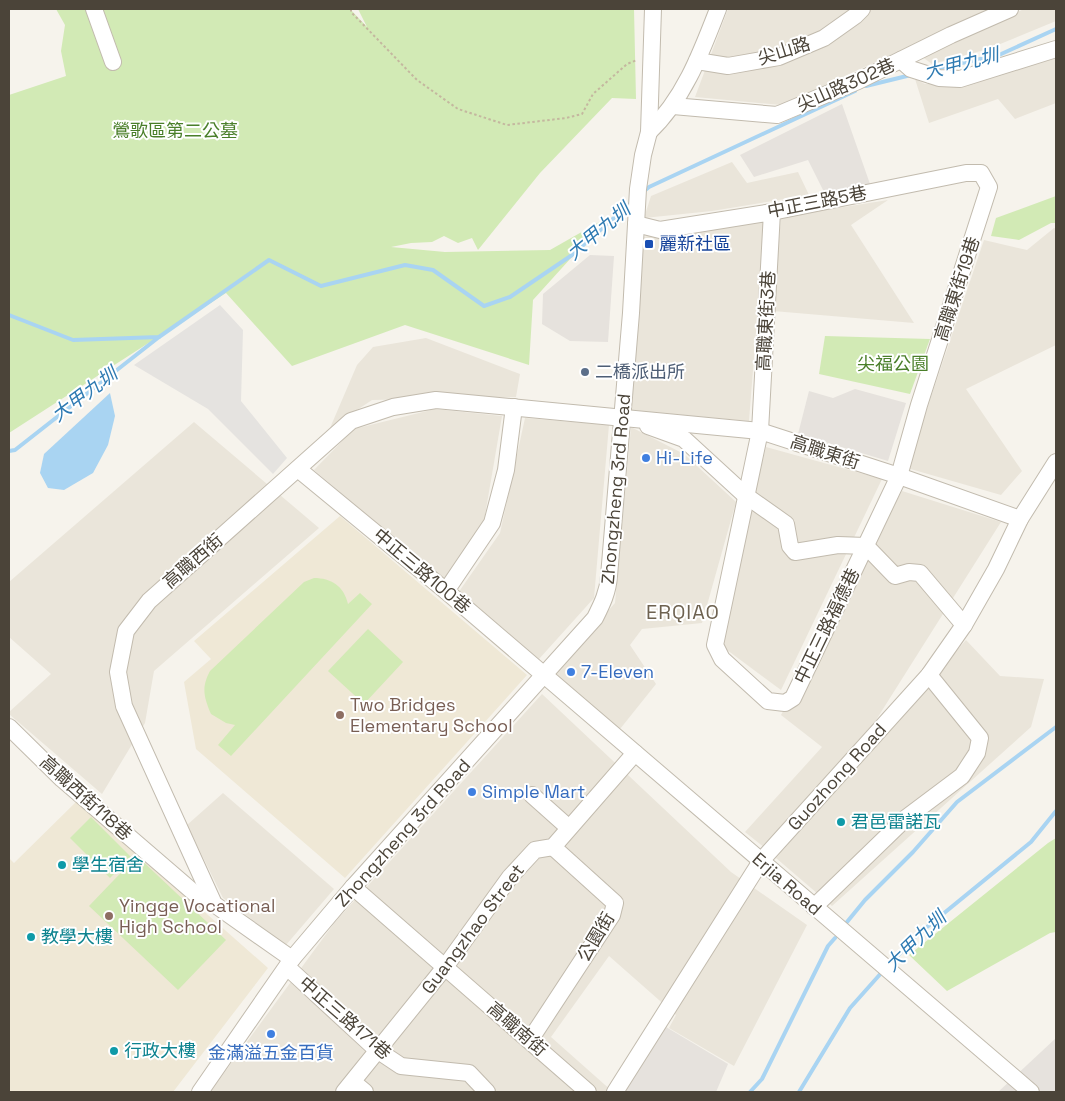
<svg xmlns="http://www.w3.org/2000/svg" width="1065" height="1101" viewBox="0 0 1065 1101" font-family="'Space Grotesk','Noto Sans TC',sans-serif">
	<rect width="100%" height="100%" fill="#f6f3ec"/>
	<g fill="#eae5da">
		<polygon points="728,9 992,9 781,105 695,97"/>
		<polygon points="1024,9 1056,9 1056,21 988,49 932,64 921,56"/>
		<polygon points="1056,50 1056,103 1015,119 998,99 929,123 915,79 925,84 996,76"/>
		<polygon points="732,162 747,183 798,172 809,195 712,211 644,218 651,196"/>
		<polygon points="888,200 851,225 914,323 773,311 781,217"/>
		<polygon points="765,217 749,421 629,410 642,237"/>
		<polygon points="1054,228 1056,229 1056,345 966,389 1022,471 1001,495 907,468 984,240 1027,250"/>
		<polygon points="426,338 520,374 516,397 372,400 330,428 357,365 373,347"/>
		<polygon points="435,409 502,416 484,521 445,581 314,470 354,429"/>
		<polygon points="525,418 609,425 594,598 539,659 458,593 500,533"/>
		<polygon points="194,422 319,528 154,671 145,723 102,794 9,714 9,712 51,674 9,637 9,582"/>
		<polygon points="631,427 684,454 736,502 702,623 642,629 630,645 656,684 620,729 554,673 615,603"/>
		<polygon points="766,447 882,479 781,690 719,644"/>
		<polygon points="902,491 1001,522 871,728 765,848 745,832 822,747 781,715"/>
		<polygon points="966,640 1000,676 1044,679 1031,727 832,906 776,858"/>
		<polygon points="542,694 731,872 807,925 734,1066 669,1028 676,1015 609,956 551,1037 613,1092 210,1092 335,922"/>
		<polygon points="223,793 334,889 286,945 223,898 187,825"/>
	</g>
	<g fill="#e6e2dd">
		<polygon points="842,104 870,184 825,194 808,160 754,177 740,155"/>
		<polygon points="590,255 614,256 608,342 570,341 542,324 543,294"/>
		<polygon points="855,389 906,403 888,461 798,434 809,391 833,398"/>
		<polygon points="666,1027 728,1064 716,1092 623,1092"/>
		<polygon points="1056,1038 1056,1092 998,1092"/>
	</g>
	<g fill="#efe8d6">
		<polygon points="340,516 527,675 345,878 196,749 184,682 211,659 194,641"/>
		<polygon points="78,800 268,968 173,1092 9,1092 9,858 14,863"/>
	</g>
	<g fill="#d2eab5">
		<polygon points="56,9 350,9 367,27 358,9 634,9 636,99 612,98 540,173 478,250 472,238 458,243 444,236 432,242 411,243 391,247 445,252 550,250 608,217 533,300 529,365 405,325 292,366 226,293 9,433 9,95 66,76 61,51 65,25"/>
		<polygon points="1056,196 1056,223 1051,223 1019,240 991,236 996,218"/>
		<polygon points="825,336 930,339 910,394 819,374"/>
		<path d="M314 578C331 578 344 586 348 604L360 593 372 604 231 756 218 745 235 725 226 723 211 714C204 697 201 688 210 671L304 582Z"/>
		<polygon points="368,629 403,662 364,704 328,671"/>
		<polygon points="91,817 131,857 110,878 70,838"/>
		<polygon points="1056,838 1056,932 1050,933 947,991 909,955 1048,843"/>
		<polygon points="137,856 226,940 178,990 89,906"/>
	</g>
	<polygon fill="#e5e3e0" points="220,305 243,330 241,401 287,458 273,474 208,409 134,365"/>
	<polygon fill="#a9d4f2" points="110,393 115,416 108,445 93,473 64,490 48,488 40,473 44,454"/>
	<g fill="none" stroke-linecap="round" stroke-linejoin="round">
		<g stroke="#a9d4f2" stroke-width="4">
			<polyline points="934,69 999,55 1056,29"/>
			<polyline points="866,86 911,75"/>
			<polyline points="643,192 649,187 855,91"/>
			<polyline points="9,315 73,340 159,337 269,260 321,286 405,265 433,270 484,306 510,297 572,255 632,202"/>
			<polyline points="9,451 15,450 159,337"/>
			<polyline points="847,922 865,900 913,852 957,802 1056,727"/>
			<polyline points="890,964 916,936 1031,842 1056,811"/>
			<polyline points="750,1092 762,1079 828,946 835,938"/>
			<polyline points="799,1092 850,1008 883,971"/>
		</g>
		<defs>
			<g id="minor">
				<polyline points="94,9 113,62"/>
				<polyline points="901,60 911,69 939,78 960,79 1056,49"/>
				<polyline points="697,61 728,66 779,57 824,38 855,16 862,9"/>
				<polyline points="673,106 777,115 858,81 951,35 1010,9"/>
				<path d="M649 132C684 99 701 53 718 9"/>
				<polyline points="636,224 660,230 772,212 966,173 981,173 989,187 919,405 899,476 793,698 785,703 768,701 722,659 715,645 760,431 772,212"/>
				<polyline points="648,426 684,439 745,495 786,524 790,546 795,552 838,545 866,546 895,576 909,572 920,573 964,625"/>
				<polyline points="298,469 446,591 1031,1092"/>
				<polyline points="446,591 492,523 506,470 514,407"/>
				<polyline points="9,727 62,779 199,897 214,904"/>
				<polyline points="532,795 569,828"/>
				<polyline points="353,887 588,1092"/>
				<polyline points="814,907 906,818 962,776 977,753 980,738 929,675"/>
				<polyline points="292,959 214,904 124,706 118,672 126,631 149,601 351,421 393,407 436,400 760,431 899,476 1020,519"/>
				<polyline points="287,967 377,1050 401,1066 469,1073 487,1092"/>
				<polyline points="530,1040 612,915 615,903 553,847"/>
				<polyline points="353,1082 365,1092"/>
				<path d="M200 1092 292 959 353 887 595 618C602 604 608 592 609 576L631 313 638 189 643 155 649 132 653 9"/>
				<polyline points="344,1092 445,967 510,877 535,850 553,847 635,753"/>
				<polyline points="615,1092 761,861 929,675 964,625 996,569 1020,519 1056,462"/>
			</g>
		</defs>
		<use href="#minor" stroke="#c2bbae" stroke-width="18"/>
		<polyline stroke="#c4b79f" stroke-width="2" stroke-dasharray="2.5 2.5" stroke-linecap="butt" points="351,9 351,12 417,80 458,109 507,125 566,118 582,114 593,94 627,64 637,60"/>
		<use href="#minor" stroke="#fff" stroke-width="16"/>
	</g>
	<rect fill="#1a4fb4" stroke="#fff" stroke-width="2" x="644" y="239" width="10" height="10" rx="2.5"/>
	<circle fill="#5c6f8a" stroke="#fff" stroke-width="2" cx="585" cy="372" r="5"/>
	<g fill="#3f7fe0" stroke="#fff" stroke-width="2">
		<circle cx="646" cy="458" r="5"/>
		<circle cx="571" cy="672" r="5"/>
		<circle cx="472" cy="792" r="5"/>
		<circle cx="271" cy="1034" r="5"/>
	</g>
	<g fill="#8d6e63" stroke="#fff" stroke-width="2">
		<circle cx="340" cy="715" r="5"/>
		<circle cx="109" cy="916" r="5"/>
	</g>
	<g fill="#0f9aa8" stroke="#fff" stroke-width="2">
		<circle cx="841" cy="822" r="5"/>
		<circle cx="62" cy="865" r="5"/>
		<circle cx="31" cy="937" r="5"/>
		<circle cx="114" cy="1051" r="5"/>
	</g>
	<g text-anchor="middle" stroke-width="4" stroke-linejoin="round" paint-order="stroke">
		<g font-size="18" fill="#4b4439" stroke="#fff">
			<text transform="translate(784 51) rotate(-17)" y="6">尖山路</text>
			<text transform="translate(846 85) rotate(-24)" y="6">尖山路302巷</text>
			<text transform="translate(817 202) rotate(-11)" y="6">中正三路5巷</text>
			<text transform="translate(957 289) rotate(-72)" y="6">高職東街19巷</text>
			<text transform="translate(766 321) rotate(-87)" y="6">高職東街3巷</text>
			<text transform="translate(825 452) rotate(18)" y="6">高職東街</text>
			<text transform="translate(616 489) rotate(-85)" y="6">Zhongzheng 3rd Road</text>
			<text transform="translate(193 561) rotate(-41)" y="6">高職西街</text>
			<text transform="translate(422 571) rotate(40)" y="6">中正三路100巷</text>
			<text transform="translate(827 626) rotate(-64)" y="6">中正三路福德巷</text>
			<text transform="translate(837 777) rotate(-48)" y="6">Guozhong Road</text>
			<text transform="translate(86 798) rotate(42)" y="6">高職西街118巷</text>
			<text transform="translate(403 833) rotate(-48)" y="6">Zhongzheng 3rd Road</text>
			<text transform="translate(787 884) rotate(41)" y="6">Erjia Road</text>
			<text transform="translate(473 929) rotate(-53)" y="6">Guangzhao Street</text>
			<text transform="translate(596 937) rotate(-59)" y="6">公園街</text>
			<text transform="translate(345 1018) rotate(41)" y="6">中正三路171巷</text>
			<text transform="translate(517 1029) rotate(41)" y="6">高職南街</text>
		</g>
		<g font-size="18" fill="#4a7f2a" stroke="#fff">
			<text x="175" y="137">鶯歌區第二公墓</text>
			<text x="893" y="370">尖福公園</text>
		</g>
		<g font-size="18" fill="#164399" stroke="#fff" text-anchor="start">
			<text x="659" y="250">麗新社區</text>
		</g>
		<g font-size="18" fill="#4e5e75" stroke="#fff" text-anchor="start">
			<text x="595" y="378">二橋派出所</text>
		</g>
		<g font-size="18" fill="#366cbe" stroke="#fff" text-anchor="start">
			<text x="656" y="464">Hi-Life</text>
			<text x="581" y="678">7-Eleven</text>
			<text x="482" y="798">Simple Mart</text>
			<text x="271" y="1059" text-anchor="middle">金滿溢五金百貨</text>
		</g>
		<g font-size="18" fill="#785e54" stroke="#fff" text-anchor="start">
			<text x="350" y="711">Two Bridges<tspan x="350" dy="21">Elementary School</tspan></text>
			<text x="119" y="912">Yingge Vocational<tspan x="119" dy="21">High School</tspan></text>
		</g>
		<g font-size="18" fill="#0d838f" stroke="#fff" text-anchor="start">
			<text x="851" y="828">君邑雷諾瓦</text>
			<text x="72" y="871">學生宿舍</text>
			<text x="41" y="943">教學大樓</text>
			<text x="124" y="1057">行政大樓</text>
		</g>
		<g font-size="19" font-style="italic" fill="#2e7ab2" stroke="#fff">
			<text transform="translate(961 63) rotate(-14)" y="7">大甲九圳</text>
			<text transform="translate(598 231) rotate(-40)" y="7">大甲九圳</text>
			<text transform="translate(84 394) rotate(-37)" y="7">大甲九圳</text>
			<text transform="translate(915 941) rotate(-44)" y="7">大甲九圳</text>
		</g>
		<g font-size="20" letter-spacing="1" fill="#6e6250" stroke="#fff">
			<text x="683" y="619">ERQIAO</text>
		</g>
	</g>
	<rect width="1065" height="1101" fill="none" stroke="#4b4439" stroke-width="20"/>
</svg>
